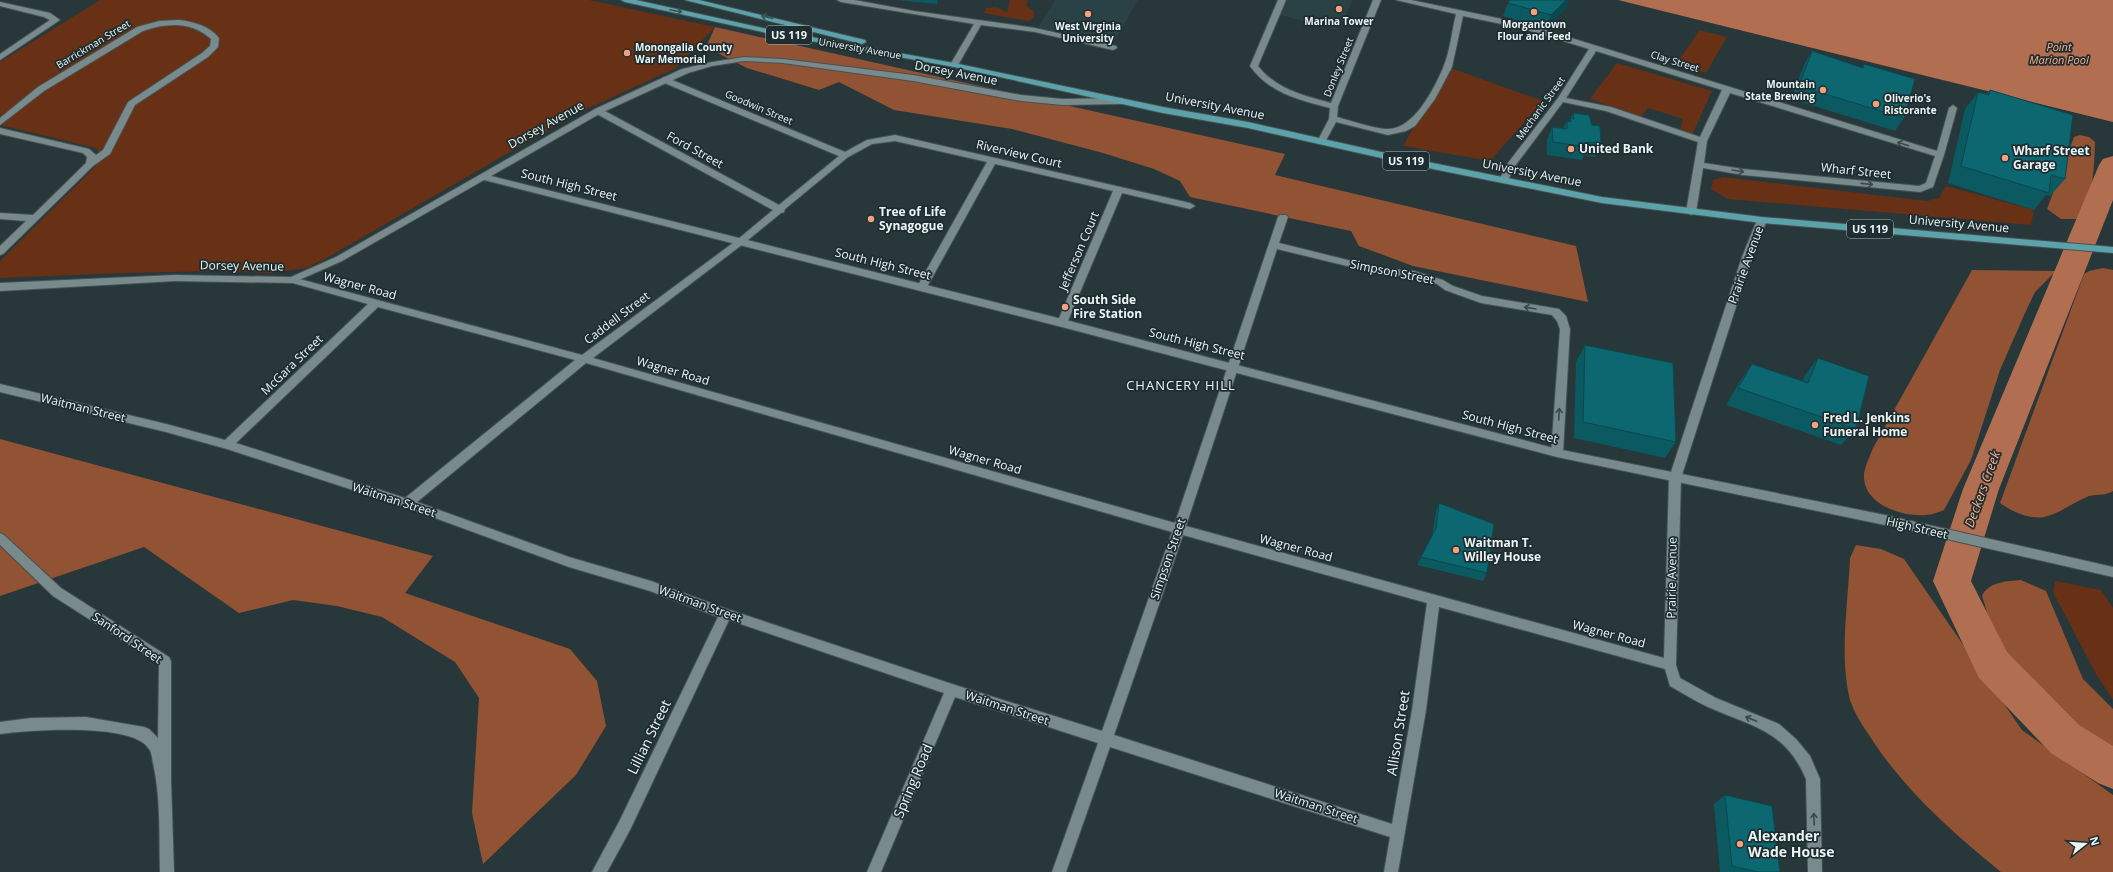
<svg xmlns="http://www.w3.org/2000/svg" width="2113" height="872" viewBox="0 0 2113 872" font-family="'Open Sans',sans-serif">
	<rect width="100%" height="100%" fill="#283739"/>
	<g fill="#2a4245">
		<polygon points="1055,0 1138,0 1115,41 1038,28"/>
		<polygon points="1287,0 1353,0 1338,30 1280,15"/>
	</g>
	<g fill="#683014">
		<polygon points="100,0 589,0 715,27 676,68 574,115 325,259 306,268 270,273 214,271 125,273 0,278 0,261 89,173 98,163 100,154 96,148 83,145 0,125 0,62"/>
		<polygon points="1010,0 1028,0 1026,6 1034,11 1034,18 1028,21 984,13 986,8 996,7 1007,12"/>
		<polygon points="1700,30 1727,37 1706,73 1676,64"/>
		<polygon points="1617,63 1712,91 1692,135 1680,129 1683,119 1648,108 1641,117 1590,99"/>
		<polygon points="1448,67 1543,101 1490,161 1403,146"/>
		<polygon points="1723,177 1927,201 1939,198 1946,186 2034,210 2031,225 1728,199 1711,189 1713,180"/>
		<polygon points="2055,581 2101,590 2113,608 2113,700 2096,674 2053,592"/>
	</g>
	<g fill="#925234">
		<polygon points="715,27 1285,154 1275,175 1576,246 1588,302 1413,266 1359,246 1351,231 1190,197 1180,181 1154,169 1103,153 1012,129 894,110 839,82 819,90 747,68 706,47"/>
		<path d="M2080 135 2089 137 2095 142C2094 169 2094 195 2078 219H2061L2047 209 2074 137Z"/>
		<path d="M2103 268 2113 270V491C2106 496 2097 494 2089 496 2074 502 2059 514 2044 517 2030 520 2011 511 2000 503L2084 274 2089 271Z"/>
		<path d="M1972 270 2056 271 2035 292 2025 313 2000 370 1971 460 1944 510C1938 512 1932 515 1926 515 1902 517 1862 504 1864 474 1865 466 1870 456 1873 448Z"/>
		<polygon points="0,439 433,556 405,593 570,649 597,681 606,726 576,775 483,864 472,813 479,698 455,662 382,617 337,606 293,600 239,613 144,547 0,596"/>
		<path d="M1856 545 1881 549 1904 559 2022 730 2113 795V872H2001C1952 832 1903 789 1869 735 1862 725 1854 712 1850 700 1839 655 1848 605 1850 558Z"/>
		<path d="M2021 580 2046 591 2083 679 2113 709V752C2075 725 2017 679 1995 637 1989 624 1987 610 1982 596 1988 582 2007 581 2021 580Z"/>
	</g>
	<polygon fill="#b16e50" points="1618,0 2113,0 2113,122"/>
	<g fill="none" stroke-linecap="round" stroke-linejoin="round">
		<polygon fill="#b16e50" fill-rule="evenodd" points="2113,156 2113,200 1999,489 1971,581 2007,652 2079,725 2113,746 2113,789 2098,783 2051,753 1979,678 1933,581 1963,489 2099,165 2103,159"/>
		<defs>
			<g id="minor">
				<polygon points="837,0 854,0 914,11 1035,28 1116,46 1117,48 1113,50 1035,32 981,25 958,65 954,67 950,65 974,24 841,2"/>
				<path d="M1278 0H1286L1258 66C1276 89 1304 96 1331 103L1373 0H1381L1338 106 1337 117C1351 121 1376 129 1388 129 1414 129 1434 89 1443 68 1450 52 1452 31 1456 14L1396 0H1411L1526 24 1937 151 1949 108 1953 105 1957 108 1944 155 1933 187 1920 192 1743 175 1703 168 1696 212 1691 215 1686 212 1698 142 1606 111 1563 102 1515 166 1507 182H1501L1499 180 1508 163 1558 98 1589 49 1521 28 1463 16 1452 67 1435 99 1415 126 1406 131 1388 135 1336 122 1324 144H1318L1317 142 1329 119 1330 108C1299 100 1269 93 1250 66ZM1596 51 1722 90 1700 137 1611 107 1566 98ZM1730 93 1935 156 1926 183 1919 186 1743 169 1704 163 1707 141Z"/>
				<polygon points="0,2 50,13 60,20 0,60 0,54 50,20 44,17 0,6"/>
				<path d="M179 20C195 22 209 26 219 38L218 47 208 57 135 105 110 154 93 166 3 254 0 255V246L26 221 0 219V213L33 215 86 163 87 157 83 153 0 134V128L89 149 96 155 103 150 128 102 202 53 210 46 211 39C191 21 167 23 143 31L44 91 0 125V118L38 87 137 27 159 21Z"/>
				<path d="M665 77 845 152 867 140 895 135 1190 203 1195 206 1190 209 1122 193 1067 323 1062 327 1057 323 1113 191 995 164 927 287 922 291 917 287 987 162 895 141 872 144 848 157 785 209 784 212 781 213 743 244 593 358 1175 523 1278 217 1280 215H1286L1288 217 1279 243 1380 268 1414 271 1443 280 1453 286 1482 296 1559 309 1566 316 1570 329 1563 453 1561 456H1553L1551 453 1560 329 1557 321 1552 315 1481 303 1445 290 1437 284 1414 277 1380 274 1277 249 1186 526 1664 658 1669 478 1742 257 1757 220 1759 218H1765L1767 220 1752 257 1681 478 1676 665 1680 678 1716 698 1779 724 1796 739 1810 756 1820 779 1822 872H1808L1806 779C1785 730 1753 727 1708 707 1695 701 1683 693 1670 686L1665 669 1439 607 1426 710 1398 872H1384L1390 837 1110 747 1066 872H1052L1098 743 955 697 881 872H867L944 693 729 620 630 830 607 872H592L620 820 718 617 650 591 569 567 405 507 227 449 166 432 0 392V384L166 424 225 440 368 304 289 282 287 280 292 277 582 355 737 240 773 210 595 113V109H601L779 205 839 156 662 82V78ZM378 307 575 360 405 498 236 443ZM586 363 1172 532 1102 731 952 684 727 609 651 581 569 557 417 502ZM1183 535 1427 603 1412 710 1392 824 1114 735Z"/>
				<path d="M0 533 4 535 61 588 169 657 171 661V781L174 872H160C159 836 161 798 153 763 152 759 152 752 149 749 133 722 29 730 0 734V722L31 718 86 717 144 727 149 729 158 738 159 664 53 596 0 545Z"/>
			</g>
			<polygon id="tertiary" points="744,57 783,59 913,75 1021,95 1063,99 1122,98 1126,101 1122,104 1063,105 1021,101 913,81 783,63 744,61 712,66 688,73 601,113 491,176 1062,319 1557,449 1885,515 2113,567 2113,577 1885,525 1557,457 1062,327 484,180 342,261 292,283 175,281 0,291 0,283 175,275 291,277 336,257 595,109 682,69 712,62"/>
			<g id="primary">
				<polygon points="621,0 636,0 767,29 954,63 1163,107 1248,122 1408,158 1602,197 1762,217 2113,247 2113,253 1762,223 1602,203 1408,164 1248,128 1163,113 954,67 767,33 625,2"/>
				<polygon points="685,0 699,0 865,40 866,42 862,44"/>
			</g>
		</defs>
		<use href="#minor" stroke="#455253" stroke-width="2"/>
		<use href="#tertiary" stroke="#455253" stroke-width="2"/>
		<use href="#primary" stroke="#455253" stroke-width="2"/>
		<use href="#minor" fill="#798a8c" fill-rule="evenodd"/>
		<use href="#tertiary" fill="#798a8c" fill-rule="evenodd"/>
		<use href="#primary" fill="#5ca2ab" fill-rule="evenodd"/>
	</g>
	<g fill="#0b5961">
		<polygon points="896,0 939,0 937,4"/>
		<polygon points="1510,0 1569,0 1566,8 1546,29 1503,16 1508,3"/>
		<polygon points="1812,51 1862,68 1864,64 1904,118 1895,131 1791,99 1804,65"/>
		<polygon points="1990,90 2065,179 2050,196 2046,195 2034,210 1948,183 1965,109 1978,92 1987,94"/>
		<polygon points="1573,113 1592,125 1601,143 1595,157 1584,155 1582,160 1547,155 1547,140 1552,127 1563,128 1567,121 1569,121"/>
		<polygon points="1585,345 1676,442 1665,458 1574,438 1576,362"/>
		<polygon points="1818,358 1856,429 1841,445 1726,405 1740,381 1752,364 1803,381 1805,375"/>
		<polygon points="1439,503 1487,573 1483,581 1417,565 1432,535 1436,511"/>
		<polygon points="1725,795 1780,872 1720,872 1714,804"/>
	</g>
	<g fill="#09484f">
		<polygon points="937,0 939,0 937,4"/>
		<polygon points="1566,0 1569,0 1566,8 1546,29 1551,15"/>
	</g>
	<g fill="#0d6771" stroke="#09484f">
		<polygon points="1510,0 1566,0 1551,15 1508,3"/>
		<polygon points="1812,51 1863,68 1864,64 1915,79 1904,118 1799,86"/>
		<polygon points="1990,90 2073,115 2065,179 2051,175 2049,193 1961,166 1978,92 1989,95"/>
		<polygon points="1573,113 1589,115 1592,125 1600,126 1601,143 1588,142 1588,147 1553,142 1552,127 1567,129 1567,121 1571,122 1571,118 1574,119"/>
		<polygon points="1585,345 1673,363 1676,442 1583,422"/>
		<polygon points="1818,358 1869,376 1856,429 1738,388 1752,364 1808,383"/>
		<polygon points="1439,503 1494,524 1487,573 1421,557 1436,528"/>
		<polygon points="1725,795 1772,806 1780,872 1758,872 1732,866"/>
	</g>
	<defs><path id="oneway-shaft" d="M-6 0H5M1.5-3L5.5 0L1.5 3" fill="none" stroke-width="1.6" stroke-linecap="round" stroke-linejoin="round"/></defs>
	<g stroke="#34565a">
		<use href="#oneway-shaft" transform="translate(676 11) rotate(12)"/>
		<use href="#oneway-shaft" transform="translate(767 17) rotate(-167)"/>
	</g>
	<g stroke="#39494b">
		<use href="#oneway-shaft" transform="translate(1903 144) rotate(-163)"/>
		<use href="#oneway-shaft" transform="translate(1738 171) rotate(9)"/>
		<use href="#oneway-shaft" transform="translate(1867 184) rotate(6)"/>
		<use href="#oneway-shaft" transform="translate(1530 308) rotate(-170)"/>
		<use href="#oneway-shaft" transform="translate(1559 414) rotate(-87)"/>
		<use href="#oneway-shaft" transform="translate(1751 719) rotate(-157)"/>
		<use href="#oneway-shaft" transform="translate(1814 819) rotate(-92)"/>
	</g>
	<g fill="#f1a17d" stroke="#1e2d2f" stroke-width="1.5">
		<circle cx="1339" cy="9" r="4"/>
		<circle cx="1534" cy="12" r="4"/>
		<circle cx="1088" cy="14" r="4"/>
		<circle cx="627" cy="53" r="4"/>
		<circle cx="1823" cy="90" r="4"/>
		<circle cx="1876" cy="104" r="4"/>
		<circle cx="1571" cy="149" r="4"/>
		<circle cx="2005" cy="158" r="4"/>
		<circle cx="871" cy="219" r="4"/>
		<circle cx="1065" cy="307" r="4"/>
		<circle cx="1815" cy="425" r="4"/>
		<circle cx="1456" cy="550" r="4"/>
		<circle cx="1740" cy="844" r="4"/>
	</g>
	<g text-anchor="middle" stroke-width="3.5" stroke-linejoin="round" paint-order="stroke">
		<g font-size="10" font-weight="bold" fill="#ecf5f6" stroke="#1e2d2f">
			<text x="1339" y="25">Marina Tower</text>
			<text x="1534" y="28">Morgantown<tspan x="1534" dy="12">Flour and Feed</tspan></text>
			<text x="1088" y="30">West Virginia<tspan x="1088" dy="12">University</tspan></text>
			<text x="635" y="51" text-anchor="start">Monongalia County<tspan x="635" dy="12">War Memorial</tspan></text>
			<text x="1815" y="88" text-anchor="end">Mountain<tspan x="1815" dy="12">State Brewing</tspan></text>
			<text x="1884" y="102" text-anchor="start">Oliverio's<tspan x="1884" dy="12">Ristorante</tspan></text>
		</g>
		<g font-size="10" fill="#ecf5f6" stroke="#1e2d2f">
			<text transform="translate(93 44) rotate(-31)" y="4">Barrickman Street</text>
			<text transform="translate(860 48) rotate(10)" y="4">University Avenue</text>
			<text transform="translate(1675 61) rotate(17)" y="4">Clay Street</text>
			<text transform="translate(1338 67) rotate(-68)" y="4">Donley Street</text>
			<text transform="translate(759 107) rotate(23)" y="4">Goodwin Street</text>
			<text transform="translate(1540 108) rotate(-54)" y="4">Mechanic Street</text>
		</g>
		<g fill="#1e2d2f" stroke="#aeb9ba" stroke-width="1">
			<rect x="766" y="26" width="46" height="18" rx="3"/>
			<rect x="1383" y="152" width="46" height="18" rx="3"/>
			<rect x="1847" y="220" width="46" height="18" rx="3"/>
		</g>
		<g font-size="11" font-weight="bold" fill="#ecf5f6">
			<text x="789" y="39">US 119</text>
			<text x="1406" y="165">US 119</text>
			<text x="1870" y="233">US 119</text>
		</g>
		<g font-size="11" font-style="italic" fill="#fcaf8e" stroke="#1e2d2f">
			<text x="2059" y="51">Point<tspan x="2059" dy="13">Marion Pool</tspan></text>
		</g>
		<g font-size="12" fill="#ecf5f6" stroke="#1e2d2f">
			<text transform="translate(956 73) rotate(11)" y="4">Dorsey Avenue</text>
			<text transform="translate(1215 106) rotate(11)" y="4">University Avenue</text>
			<text transform="translate(546 125) rotate(-29)" y="4">Dorsey Avenue</text>
			<text transform="translate(695 150) rotate(29)" y="4">Ford Street</text>
			<text transform="translate(1019 154) rotate(13)" y="4">Riverview Court</text>
			<text transform="translate(1856 171) rotate(6)" y="4">Wharf Street</text>
			<text transform="translate(1532 173) rotate(11)" y="4">University Avenue</text>
			<text transform="translate(569 185) rotate(14)" y="4">South High Street</text>
			<text transform="translate(1959 224) rotate(5)" y="4">University Avenue</text>
			<text transform="translate(1079 251) rotate(-67)" y="4">Jefferson Court</text>
			<text transform="translate(883 264) rotate(14)" y="4">South High Street</text>
			<text transform="translate(1746 265) rotate(-70)" y="4">Prairie Avenue</text>
			<text transform="translate(242 266) rotate(1)" y="4">Dorsey Avenue</text>
			<text transform="translate(1392 272) rotate(11)" y="4">Simpson Street</text>
			<text transform="translate(360 286) rotate(15)" y="4">Wagner Road</text>
			<text transform="translate(617 318) rotate(-37)" y="4">Caddell Street</text>
			<text transform="translate(1197 344) rotate(14)" y="4">South High Street</text>
			<text transform="translate(292 365) rotate(-44)" y="4">McGara Street</text>
			<text transform="translate(673 371) rotate(16)" y="4">Wagner Road</text>
			<text transform="translate(83 408) rotate(14)" y="4">Waitman Street</text>
			<text transform="translate(1510 427) rotate(15)" y="4">South High Street</text>
			<text transform="translate(985 460) rotate(16)" y="4">Wagner Road</text>
			<text transform="translate(394 500) rotate(18)" y="4">Waitman Street</text>
			<text transform="translate(1917 528) rotate(13)" y="4">High Street</text>
			<text transform="translate(1296 548) rotate(15)" y="4">Wagner Road</text>
			<text transform="translate(1168 559) rotate(-71)" y="4">Simpson Street</text>
			<text transform="translate(1672 578) rotate(-89)" y="4">Prairie Avenue</text>
			<text transform="translate(700 604) rotate(20)" y="4">Waitman Street</text>
			<text transform="translate(1609 634) rotate(15)" y="4">Wagner Road</text>
			<text transform="translate(127 638) rotate(34)" y="4">Sanford Street</text>
			<text transform="translate(1007 708) rotate(18)" y="4">Waitman Street</text>
			<text transform="translate(1316 806) rotate(18)" y="4">Waitman Street</text>
		</g>
		<g font-size="12" font-weight="bold" fill="#ecf5f6" stroke="#1e2d2f" text-anchor="start">
			<text x="1579" y="153">United Bank</text>
			<text x="2013" y="155">Wharf Street<tspan x="2013" dy="14">Garage</tspan></text>
			<text x="879" y="216">Tree of Life<tspan x="879" dy="14">Synagogue</tspan></text>
			<text x="1073" y="304">South Side<tspan x="1073" dy="14">Fire Station</tspan></text>
			<text x="1823" y="422">Fred L. Jenkins<tspan x="1823" dy="14">Funeral Home</tspan></text>
			<text x="1464" y="547">Waitman T.<tspan x="1464" dy="14">Willey House</tspan></text>
		</g>
		<g font-size="13" letter-spacing="1" fill="#ecf5f6" stroke="#1e2d2f">
			<text x="1181" y="390">CHANCERY HILL</text>
		</g>
		<g font-size="13" font-style="italic" fill="#fcaf8e" stroke="#1e2d2f">
			<text transform="translate(1982 489) rotate(-70)" y="5">Deckers Creek</text>
		</g>
		<g font-size="14" fill="#ecf5f6" stroke="#1e2d2f">
			<text transform="translate(1398 733) rotate(-81)" y="5">Allison Street</text>
			<text transform="translate(649 737) rotate(-64)" y="5">Lillian Street</text>
			<text transform="translate(913 781) rotate(-67)" y="5">Spring Road</text>
		</g>
		<g font-size="14" font-weight="bold" fill="#ecf5f6" stroke="#1e2d2f" text-anchor="start">
			<text x="1748" y="841">Alexander<tspan x="1748" dy="16">Wade House</tspan></text>
		</g>
	</g>
	<g transform="translate(2085 844) rotate(73)" stroke="#1e2d2f" stroke-width="3" paint-order="stroke">
	<path d="M0-3L7 15L0 10L-7 15Z" fill="#ecf5f6"/>
	<text y="-6" font-size="11" font-weight="bold" text-anchor="middle" fill="#ecf5f6">N</text>
	</g>
</svg>
